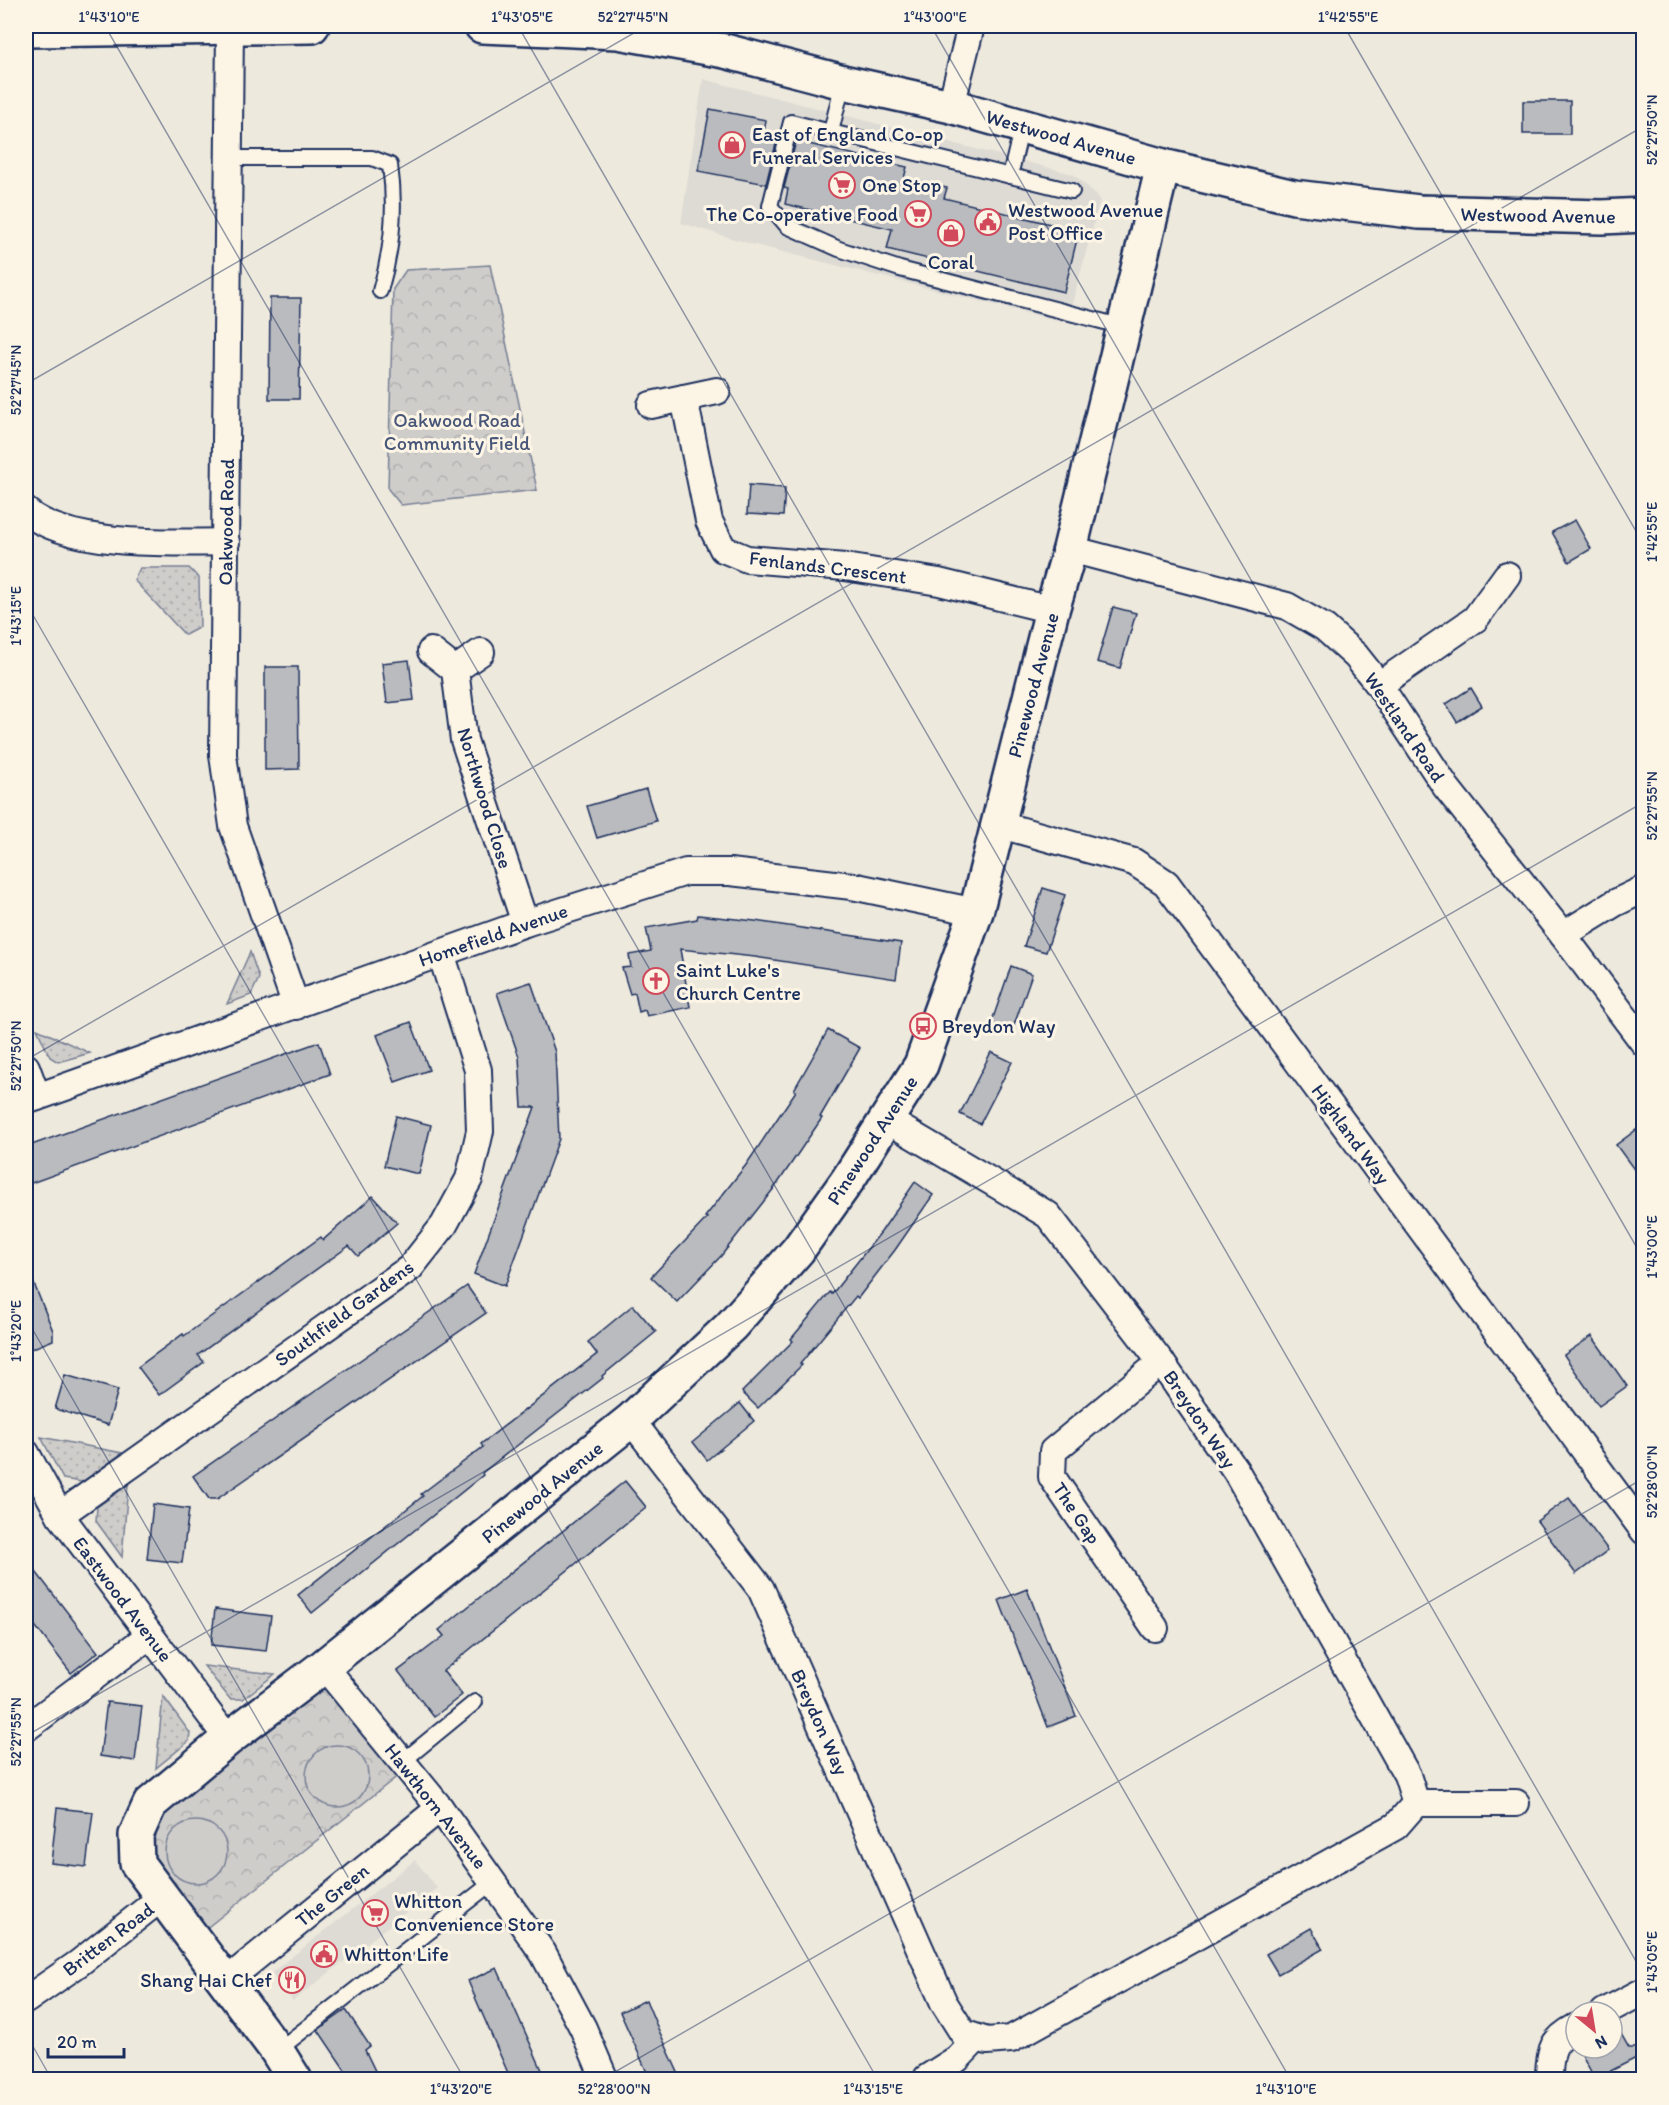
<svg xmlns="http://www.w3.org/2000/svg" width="1669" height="2105" viewBox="0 0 1669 2105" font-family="Itim,sans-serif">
	<defs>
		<pattern id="grass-dots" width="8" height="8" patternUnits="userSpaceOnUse" patternTransform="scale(1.5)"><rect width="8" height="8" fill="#cfcdca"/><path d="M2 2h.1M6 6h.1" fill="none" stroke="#b1b0b0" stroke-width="1.8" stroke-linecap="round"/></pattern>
		<pattern id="forest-crowns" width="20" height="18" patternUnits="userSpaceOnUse" patternTransform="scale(1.5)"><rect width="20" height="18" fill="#cfcdca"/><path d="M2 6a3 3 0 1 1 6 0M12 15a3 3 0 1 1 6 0" fill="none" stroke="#b1b0b0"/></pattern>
	</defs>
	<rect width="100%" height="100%" fill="#eee9dd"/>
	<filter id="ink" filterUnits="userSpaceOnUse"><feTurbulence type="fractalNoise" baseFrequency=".0167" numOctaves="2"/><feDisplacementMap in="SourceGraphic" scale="12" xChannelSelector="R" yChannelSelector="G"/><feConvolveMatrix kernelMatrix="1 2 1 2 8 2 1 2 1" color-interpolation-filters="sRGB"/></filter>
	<g filter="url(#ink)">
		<g fill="#dedbd4">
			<polygon points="703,79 1073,174 1097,195 1100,200 1067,323 751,244 681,223"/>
			<polygon points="415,1860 437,1888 293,2001 271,1973"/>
		</g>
		<g fill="url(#grass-dots)" stroke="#757e94" stroke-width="1.5">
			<polygon points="140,568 189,568 199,578 200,627 185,635 134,580"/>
			<polygon points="250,952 259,978 251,995 227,1004"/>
			<polygon points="37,1029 90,1053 58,1062 50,1057"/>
			<polygon points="41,1437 122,1453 82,1482 63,1479"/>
			<polygon points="128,1485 122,1557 96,1521 97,1507"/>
			<polygon points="204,1666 275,1674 243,1699 230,1699"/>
			<polygon points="163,1696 190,1733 189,1741 156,1768"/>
		</g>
		<g fill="url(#forest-crowns)" stroke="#757e94" stroke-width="1.5">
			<polygon points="490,265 537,490 401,505 388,489 393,289 406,270"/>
			<polygon points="326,1674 404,1771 199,1934 146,1863 157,1809"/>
		</g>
		<g fill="#cfcdca" stroke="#757e94" stroke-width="1.5">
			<circle cx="337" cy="1776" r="31"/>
			<circle cx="196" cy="1852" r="31"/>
		</g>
		<g fill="#babbbe" stroke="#1b2f5e" stroke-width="1.5">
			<rect x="1523" y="101" width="47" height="33"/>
			<polygon points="710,109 766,120 764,133 778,136 766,184 698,171"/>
			<polygon points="796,141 907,167 904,178 947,188 944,198 1079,231 1064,292 887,249 892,229 785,204 788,189 784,188"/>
			<polygon points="270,298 301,298 299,399 269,399"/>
			<polygon points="749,485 785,488 783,516 747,514"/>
			<polygon points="1575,520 1591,549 1569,562 1552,532"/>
			<polygon points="1113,607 1136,613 1120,668 1097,662"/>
			<polygon points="409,660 414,700 387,703 382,663"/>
			<polygon points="265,667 298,667 299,769 265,770"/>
			<polygon points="1471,688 1482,706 1457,722 1446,704"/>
			<polygon points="646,789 656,821 597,838 587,806"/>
			<polygon points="1043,888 1065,895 1046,952 1024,946"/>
			<polygon points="698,915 755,921 901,943 896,979 755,957 680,949 690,1007 647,1016 645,1010 639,1012 635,993 630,994 622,968 631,967 629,955 651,951 646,928 697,919"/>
			<polygon points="1011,966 1032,974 1012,1031 991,1024"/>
			<polygon points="531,982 555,1052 559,1139 505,1286 474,1274 535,1107 522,1107 519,1057 497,993"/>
			<polygon points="411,1022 429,1070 395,1082 377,1035"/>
			<polygon points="828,1030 860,1048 820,1117 822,1118 778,1183 721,1256 677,1302 651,1277 707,1218 705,1217 746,1165 796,1091 794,1090"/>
			<polygon points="319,1042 330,1074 26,1185 26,1147"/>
			<polygon points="991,1052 1012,1062 980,1124 960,1114"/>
			<polygon points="396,1116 431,1125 419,1174 384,1166"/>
			<polygon points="1644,1124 1644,1183 1616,1145"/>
			<polygon points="915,1182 933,1195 895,1250 858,1298 856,1296 800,1364 802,1365 758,1408 742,1392 793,1341 791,1339 830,1292 832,1294 881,1232"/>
			<polygon points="373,1196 397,1223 358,1256 349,1246 265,1306 198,1355 204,1362 159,1395 138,1367 183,1334 184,1336 321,1237 323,1240"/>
			<polygon points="26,1264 53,1331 53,1340 26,1351"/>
			<polygon points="467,1286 486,1313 217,1499 209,1499 193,1476"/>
			<polygon points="633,1305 656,1332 602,1376 603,1378 482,1473 483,1475 312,1613 298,1595 423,1496 421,1494 483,1447 481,1444 597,1354 588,1342"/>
			<polygon points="1592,1336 1627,1386 1599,1406 1564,1355"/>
			<polygon points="65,1375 118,1390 108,1425 55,1409"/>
			<polygon points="740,1403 754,1421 707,1460 693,1442"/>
			<polygon points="625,1481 646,1507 443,1671 462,1695 434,1717 398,1671 444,1636 439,1630"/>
			<polygon points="1569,1498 1608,1550 1576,1574 1537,1521"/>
			<polygon points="153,1504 189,1509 182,1563 147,1559"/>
			<polygon points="26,1559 98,1652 71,1673 26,1614"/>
			<polygon points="1027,1589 1076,1716 1048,1727 999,1600"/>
			<polygon points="215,1609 271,1616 266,1651 211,1645"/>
			<polygon points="107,1702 142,1706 135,1761 100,1756"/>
			<polygon points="57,1808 93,1812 86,1867 51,1863"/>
			<polygon points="1311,1928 1323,1949 1278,1974 1266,1954"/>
			<polygon points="497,1968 517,2014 546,2079 511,2079 508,2073 468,1981"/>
			<polygon points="646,2000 656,2024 681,2079 650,2079 620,2012"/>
			<polygon points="346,2010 370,2046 365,2050 379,2079 351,2079 318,2030"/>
			<polygon points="1615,2023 1629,2048 1644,2048 1644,2054 1595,2079 1582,2055 1595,2048 1612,2048 1612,2025"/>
		</g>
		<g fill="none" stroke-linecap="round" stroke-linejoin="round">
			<defs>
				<g id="service">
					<polyline points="843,82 831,132 1072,191"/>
					<polyline points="831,132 791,122 770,206 787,226 839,249 900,269 1124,327"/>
					<path d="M229 158H372L390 165C396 207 392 251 380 291"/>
					<polyline points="1010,176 1022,126"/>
					<polyline points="402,1762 475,1702"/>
					<polyline points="277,2051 494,1881"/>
				</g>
				<g id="minor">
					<polyline points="230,26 223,755 233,826 296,1006"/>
					<polyline points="951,106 971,26"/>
					<polyline points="684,398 717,391"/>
					<polyline points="651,405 684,398 709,521 723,549 747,559 845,567 939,582 1052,610"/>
					<path d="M26 511C67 547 172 543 226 542"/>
					<polyline points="1070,549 1287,606 1325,628 1356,656 1379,685 1446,787 1563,935 1644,1043"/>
					<polyline points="431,651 455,670 464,740 525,923"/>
					<polyline points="455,670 481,652"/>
					<polyline points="1379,685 1475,619 1507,575"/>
					<polyline points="997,824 1134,862 1166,883 1644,1531"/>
					<polyline points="1563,935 1615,903 1644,889"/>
					<polyline points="26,1067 37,1097"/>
					<polyline points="26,1101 525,923 686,872 730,872 852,886 976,912"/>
					<polyline points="631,1420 761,1589 944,2003 963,2033 987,2041 1011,2039 1396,1826 1416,1803 1407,1775 1236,1471 1161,1362 1048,1215 887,1120"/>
					<polyline points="26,1453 60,1515 228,1739"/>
					<polyline points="60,1515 410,1268 444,1225 469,1179 480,1131 478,1070 441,953"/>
					<polyline points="1155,1628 1052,1477 1053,1451 1161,1362"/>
					<polyline points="324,1666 440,1808 543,1953 583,2028 605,2080"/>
					<polyline points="26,1728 150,1635"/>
					<polyline points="1416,1803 1516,1803"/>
					<polyline points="225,1982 440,1808"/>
					<polyline points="26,2000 79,1963 161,1898"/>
					<polyline points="1604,2012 1644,1991"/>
					<path d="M1549 2074C1550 2049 1553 2039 1576 2027"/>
					<polyline points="927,2078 957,2059 977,2038"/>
				</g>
				<g id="tertiary">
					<polyline points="482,26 618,32 725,51 843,82 951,106 1163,166 1294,197 1419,212 1602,217 1644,215"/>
					<polyline points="26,30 312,26"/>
					<polyline points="295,2080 277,2051 137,1863 136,1835 150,1804 228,1739 324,1666 631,1420 731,1326 798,1250 847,1181 921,1065 976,912 1052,610 1070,549 1163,166"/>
				</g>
			</defs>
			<use href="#service" stroke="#1b2f5e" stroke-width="18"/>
			<use href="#minor" stroke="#1b2f5e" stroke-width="30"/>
			<use href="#tertiary" stroke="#1b2f5e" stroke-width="38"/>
			<use href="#service" stroke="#fcf5e5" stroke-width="14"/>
			<use href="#minor" stroke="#fcf5e5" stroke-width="26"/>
			<use href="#tertiary" stroke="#fcf5e5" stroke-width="33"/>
		</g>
	</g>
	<path fill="none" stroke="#1b2f5e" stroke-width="1.5" stroke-opacity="0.45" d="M105 26 1291 2080M518 26 1644 1975M931 26 1644 1260M1344 26 1644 545M26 384 646 26M26 603 878 2080M26 1060 1644 126M26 1318 465 2080M26 1736 1644 802M26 2034 52 2080M601 2080 1644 1478"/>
	<defs>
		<symbol id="shop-ring" viewBox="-11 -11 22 22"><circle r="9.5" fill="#fcf5e5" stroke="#d1495b" stroke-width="1.5"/><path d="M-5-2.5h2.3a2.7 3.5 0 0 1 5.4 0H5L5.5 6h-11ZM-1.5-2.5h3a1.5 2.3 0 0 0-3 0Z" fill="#d1495b"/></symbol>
		<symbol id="supermarket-ring" viewBox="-11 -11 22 22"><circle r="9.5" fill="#fcf5e5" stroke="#d1495b" stroke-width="1.5"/><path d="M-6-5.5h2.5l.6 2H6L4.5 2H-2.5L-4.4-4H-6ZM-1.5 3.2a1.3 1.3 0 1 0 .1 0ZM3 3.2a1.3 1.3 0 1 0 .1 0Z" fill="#d1495b"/></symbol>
		<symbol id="civic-ring" viewBox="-11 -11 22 22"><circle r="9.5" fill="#fcf5e5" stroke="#d1495b" stroke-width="1.5"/><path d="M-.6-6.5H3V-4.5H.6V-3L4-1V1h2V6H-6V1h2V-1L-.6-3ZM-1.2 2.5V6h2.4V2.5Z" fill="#d1495b"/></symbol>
		<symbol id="church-ring" viewBox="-11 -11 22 22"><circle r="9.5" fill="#fcf5e5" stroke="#d1495b" stroke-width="1.5"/><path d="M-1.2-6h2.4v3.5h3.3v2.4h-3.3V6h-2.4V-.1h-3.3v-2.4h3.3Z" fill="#d1495b"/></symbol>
		<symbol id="bus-ring" viewBox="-11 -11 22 22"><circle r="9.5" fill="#fcf5e5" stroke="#d1495b" stroke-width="1.5"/><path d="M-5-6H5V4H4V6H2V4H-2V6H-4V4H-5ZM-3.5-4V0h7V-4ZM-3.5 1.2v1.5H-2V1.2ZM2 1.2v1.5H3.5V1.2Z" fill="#d1495b"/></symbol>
		<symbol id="restaurant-ring" viewBox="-11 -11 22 22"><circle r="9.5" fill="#fcf5e5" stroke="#d1495b" stroke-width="1.5"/><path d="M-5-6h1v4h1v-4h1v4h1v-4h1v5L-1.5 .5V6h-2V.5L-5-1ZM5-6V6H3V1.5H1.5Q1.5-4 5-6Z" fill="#d1495b"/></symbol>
	</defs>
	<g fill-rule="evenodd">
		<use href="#shop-ring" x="717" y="130" width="30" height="30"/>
		<use href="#supermarket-ring" x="827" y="170" width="30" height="30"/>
		<use href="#supermarket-ring" x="903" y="199" width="30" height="30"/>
		<use href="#civic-ring" x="973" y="207" width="30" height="30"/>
		<use href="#shop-ring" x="936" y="218" width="30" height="30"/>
		<use href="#church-ring" x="641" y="966" width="30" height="30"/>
		<use href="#bus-ring" x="908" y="1011" width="30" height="30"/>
		<use href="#supermarket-ring" x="360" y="1898" width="30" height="30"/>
		<use href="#civic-ring" x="309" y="1939" width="30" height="30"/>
		<use href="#restaurant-ring" x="277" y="1965" width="30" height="30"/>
	</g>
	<g text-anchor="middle" stroke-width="6" stroke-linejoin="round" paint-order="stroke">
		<g font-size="20" fill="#1b2f5e" stroke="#fcf5e5" text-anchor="start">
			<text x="752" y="141">East of England Co-op<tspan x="752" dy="23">Funeral Services</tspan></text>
			<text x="862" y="192">One Stop</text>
			<text x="1008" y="217">Westwood Avenue<tspan x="1008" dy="23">Post Office</tspan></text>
			<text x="898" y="221" text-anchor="end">The Co-operative Food</text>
			<text x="951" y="269" text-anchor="middle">Coral</text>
			<text x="676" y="977">Saint Luke's<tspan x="676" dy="23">Church Centre</tspan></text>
			<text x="942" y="1033">Breydon Way</text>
			<text x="394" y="1908">Whitton<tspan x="394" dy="23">Convenience Store</tspan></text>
			<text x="344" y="1961">Whitton Life</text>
			<text x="272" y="1987" text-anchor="end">Shang Hai Chef</text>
		</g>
		<g font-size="20" fill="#1b2f5e" stroke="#fcf5e5">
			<text transform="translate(1061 137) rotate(16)" y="7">Westwood Avenue</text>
			<text transform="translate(1538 215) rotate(1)" y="7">Westwood Avenue</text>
			<text transform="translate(226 522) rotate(-89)" y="7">Oakwood Road</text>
			<text transform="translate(828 567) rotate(7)" y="7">Fenlands Crescent</text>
			<text transform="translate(1033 685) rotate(-75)" y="7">Pinewood Avenue</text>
			<text transform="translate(1405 727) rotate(56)" y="7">Westland Road</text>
			<text transform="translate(485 798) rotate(73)" y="7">Northwood Close</text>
			<text transform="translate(493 935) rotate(-19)" y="7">Homefield Avenue</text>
			<text transform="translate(1351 1134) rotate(54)" y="7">Highland Way</text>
			<text transform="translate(872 1140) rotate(-57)" y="7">Pinewood Avenue</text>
			<text transform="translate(344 1313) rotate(-36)" y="7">Southfield Gardens</text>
			<text transform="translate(1200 1419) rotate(56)" y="7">Breydon Way</text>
			<text transform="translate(542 1492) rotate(-39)" y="7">Pinewood Avenue</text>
			<text transform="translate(1077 1513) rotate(56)" y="7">The Gap</text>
			<text transform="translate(123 1599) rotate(53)" y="7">Eastwood Avenue</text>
			<text transform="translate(820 1722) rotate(66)" y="7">Breydon Way</text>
			<text transform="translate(436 1806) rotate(52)" y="7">Hawthorn Avenue</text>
			<text transform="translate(332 1895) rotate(-39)" y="7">The Green</text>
			<text transform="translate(108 1939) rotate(-37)" y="7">Britten Road</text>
		</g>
		<g font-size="20" fill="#485679" stroke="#fcf5e5">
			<text x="457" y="427">Oakwood Road<tspan x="457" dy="23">Community Field</tspan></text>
		</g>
	</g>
	<rect width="1669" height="2105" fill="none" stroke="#fcf5e5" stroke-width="66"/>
	<g transform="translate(1594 2030) rotate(150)"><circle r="28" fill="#fcf5e5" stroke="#a2a6af" stroke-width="1.5"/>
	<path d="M0-4.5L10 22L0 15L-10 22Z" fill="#d1495b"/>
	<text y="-9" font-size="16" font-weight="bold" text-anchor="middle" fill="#1b2f5e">N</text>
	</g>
	<path d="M48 2048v9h76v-9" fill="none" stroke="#1b2f5e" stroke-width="3"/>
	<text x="57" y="2048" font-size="18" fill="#1b2f5e" stroke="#fcf5e5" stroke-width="4.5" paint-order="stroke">20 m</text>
	<rect x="33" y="33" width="1603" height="2039" fill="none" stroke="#1b2f5e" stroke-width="2"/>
	<g font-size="15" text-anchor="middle" fill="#1b2f5e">
		<text x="109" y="22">1°43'10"E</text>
		<text x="522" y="22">1°43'05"E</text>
		<text x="633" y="22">52°27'45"N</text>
		<text x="935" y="22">1°43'00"E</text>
		<text x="1348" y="22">1°42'55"E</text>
		<text transform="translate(1652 130) rotate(-90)" y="5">52°27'50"N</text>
		<text transform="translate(16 380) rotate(-90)" y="5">52°27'45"N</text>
		<text transform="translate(1652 532) rotate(-90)" y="5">1°42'55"E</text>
		<text transform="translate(16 616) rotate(-90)" y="5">1°43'15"E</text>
		<text transform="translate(1652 806) rotate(-90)" y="5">52°27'55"N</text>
		<text transform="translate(16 1056) rotate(-90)" y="5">52°27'50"N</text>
		<text transform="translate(1652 1247) rotate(-90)" y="5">1°43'00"E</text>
		<text transform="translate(16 1331) rotate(-90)" y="5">1°43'20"E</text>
		<text transform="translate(1652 1482) rotate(-90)" y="5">52°28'00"N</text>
		<text transform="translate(16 1732) rotate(-90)" y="5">52°27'55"N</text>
		<text transform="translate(1652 1962) rotate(-90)" y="5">1°43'05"E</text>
		<text x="461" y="2094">1°43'20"E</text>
		<text x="614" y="2094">52°28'00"N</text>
		<text x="873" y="2094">1°43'15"E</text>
		<text x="1286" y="2094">1°43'10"E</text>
	</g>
</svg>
